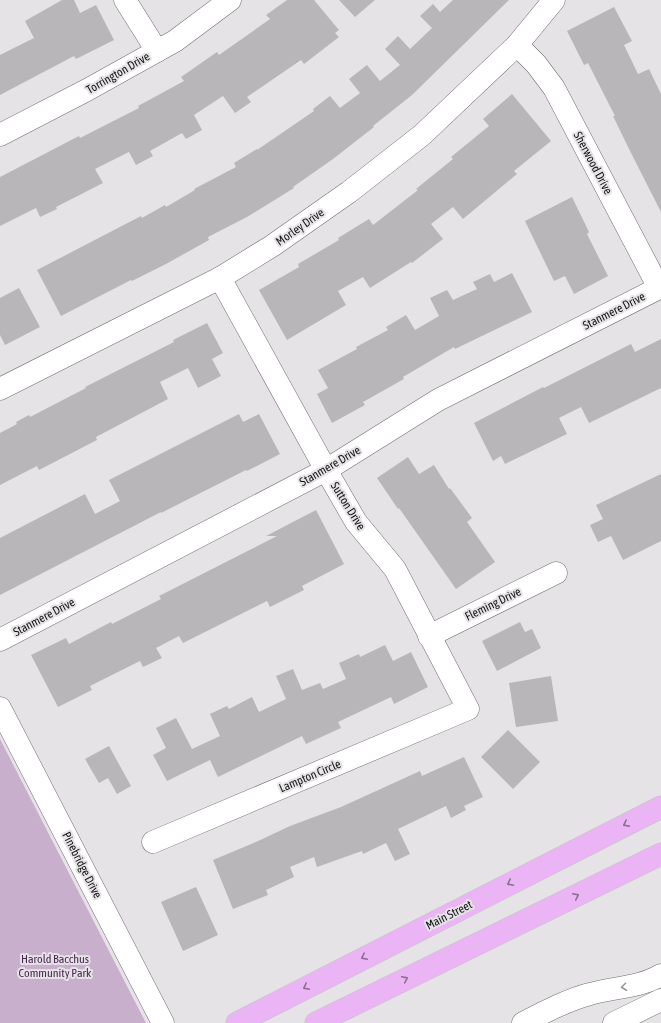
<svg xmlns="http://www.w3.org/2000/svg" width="661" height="1023" viewBox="0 0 661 1023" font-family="'Asap Condensed',sans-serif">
	<rect width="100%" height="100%" fill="#e6e3e7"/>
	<polygon fill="#c8afcc" points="0,739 146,1023 0,1023"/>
	<g fill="#b9b6b9">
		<polygon points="62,0 74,0 80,13 96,5 114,40 76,59 74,56 0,95 0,55 34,38 25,21"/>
		<polygon points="287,0 314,0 339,30 335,33 339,37 304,64 301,60 247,97 251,102 235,113 223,96 194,115 202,130 186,139 182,133 150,151 153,156 136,165 129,152 95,169 103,183 56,207 57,209 40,217 36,208 0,226 0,177 79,136 80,138 139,108 138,106 184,81 181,77 217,52 219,55 270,19 266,15"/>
		<polygon points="339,0 375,0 355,17"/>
		<polygon points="453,0 509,0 412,95 373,126 374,127 333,159 293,187 294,188 247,217 208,237 209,240 166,264 132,281 131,280 61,316 37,270 141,216 142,218 165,205 166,207 195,190 194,189 236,167 234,163 257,149 257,150 314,111 313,109 330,96 340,108 360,93 349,79 367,65 380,81 400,65 385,49 398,36 410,49 432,28 420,16 433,4 440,12"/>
		<polygon points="614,7 632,41 624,45 638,74 649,69 661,94 661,212 630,151 613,116 615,116 588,63 584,65 567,31"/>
		<polygon points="512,94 551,141 514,171 517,174 463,219 453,207 431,224 443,239 412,263 411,262 370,288 363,277 338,291 346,305 287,340 259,290 299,267 298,264 339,240 338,238 369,219 373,225 418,190 416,189 453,159 451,157 489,126 483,119"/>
		<polygon points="572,197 589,232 587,234 608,276 574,294 565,276 554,281 525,221"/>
		<polygon points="512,273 532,312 455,349 454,347 403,377 404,379 363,402 365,405 332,423 317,394 328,388 318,370 357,349 356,347 388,330 386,327 406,315 415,330 439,316 430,298 447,290 453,300 477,289 473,282 490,274 494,282"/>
		<polygon points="19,288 40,327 5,345 0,335 0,298"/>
		<polygon points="207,323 223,353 212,359 221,376 198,388 188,368 160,382 168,399 96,437 97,440 39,470 37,466 0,485 0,433 17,424 16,422 29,415 30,417 86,388 85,387 174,342 173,340"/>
		<polygon points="661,339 661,388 589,423 581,407 559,418 567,434 505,464 501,456 493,461 474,423 543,387 544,388 631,344 635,352"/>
		<polygon points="239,414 243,422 259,414 280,454 247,471 246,470 161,513 161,512 0,595 0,538 85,494 95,514 120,501 109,480"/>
		<polygon points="408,457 419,474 434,465 449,489 450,488 472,518 467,522 495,562 456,589 399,508 398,509 377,478"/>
		<polygon points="661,474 661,541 623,560 611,536 598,542 590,525 603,519 596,505"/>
		<polygon points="316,510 344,564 302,586 304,590 270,607 267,601 183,643 179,636 156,648 162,658 143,667 140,661 90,686 92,690 58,707 31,655 66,638 69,644 111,622 112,624 161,599 159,596 277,536 266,536"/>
		<polygon points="520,622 525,632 532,629 541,648 497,671 482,641"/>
		<polygon points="385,645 393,661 411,652 428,687 394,704 391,697 338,722 341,728 306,744 302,736 218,777 210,760 167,781 153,755 166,748 156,728 176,718 192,749 220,736 210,714 227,706 229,709 252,697 259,712 286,699 276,676 293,669 302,690 320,683 323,689 346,679 339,663 359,654 360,657"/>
		<polygon points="551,676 558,721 516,727 509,683"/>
		<polygon points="508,730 540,762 513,789 481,757"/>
		<polygon points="109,746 131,786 117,794 108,778 99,783 85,759"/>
		<polygon points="464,757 483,797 464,806 466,810 451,818 446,806 398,829 410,854 395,861 386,843 363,854 362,851 317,867 314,857 290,867 294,877 266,890 268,895 233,909 213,860 256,842 290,826 341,807 420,771 422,776"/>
		<polygon points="196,887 218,935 183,951 161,902"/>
	</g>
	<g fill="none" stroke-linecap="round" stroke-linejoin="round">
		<defs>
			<g id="minor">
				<polyline points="125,0 157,51"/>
				<polyline points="0,135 87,90 175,41 230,0"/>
				<polyline points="0,389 220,278 272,246 349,192 422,135 517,45 554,0"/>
				<polyline points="429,636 556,573"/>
				<polyline points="0,640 326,470 438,400 659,288 554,88 536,64 517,45"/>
				<polyline points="0,708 163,1023"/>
				<polyline points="153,842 468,709 395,569 356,522 326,470 220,278"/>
				<path d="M523 1023C545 1012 567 1000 590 994 614 987 639 988 661 975"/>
				<polyline points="614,1023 661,1000"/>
			</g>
			<g id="major">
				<polyline points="237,1023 661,807"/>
				<polyline points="316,1023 661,854"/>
			</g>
		</defs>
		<use href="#minor" stroke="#726f72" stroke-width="23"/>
		<use href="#major" stroke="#c3c3c3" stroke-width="23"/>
		<use href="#minor" stroke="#fff" stroke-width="22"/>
		<use href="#major" stroke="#ebb5f5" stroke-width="22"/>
	</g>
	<defs><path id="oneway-chevron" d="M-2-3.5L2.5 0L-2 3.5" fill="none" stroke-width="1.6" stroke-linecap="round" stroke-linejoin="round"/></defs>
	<g stroke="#8c6e92">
		<use href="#oneway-chevron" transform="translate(626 824) rotate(153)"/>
		<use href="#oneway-chevron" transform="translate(510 883) rotate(153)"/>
		<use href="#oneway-chevron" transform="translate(576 896) rotate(-26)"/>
		<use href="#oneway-chevron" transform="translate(364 957) rotate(153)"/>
		<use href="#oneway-chevron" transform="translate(405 979) rotate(-26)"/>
		<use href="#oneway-chevron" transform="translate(306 987) rotate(153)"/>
	</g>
	<use stroke="#979797" href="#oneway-chevron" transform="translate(624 987) rotate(173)"/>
	<g text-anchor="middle" stroke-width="4" stroke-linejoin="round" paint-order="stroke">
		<g font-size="12" fill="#181718" stroke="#e6e3e7">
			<text transform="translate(118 73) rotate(-30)" y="4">Torrington Drive</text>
			<text transform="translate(593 163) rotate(62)" y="4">Sherwood Drive</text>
			<text transform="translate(300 227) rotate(-35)" y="4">Morley Drive</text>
			<text transform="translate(614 311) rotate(-27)" y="4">Stanmere Drive</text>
			<text transform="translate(330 466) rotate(-30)" y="4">Stanmere Drive</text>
			<text transform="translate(348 506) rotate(58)" y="4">Sutton Drive</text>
			<text transform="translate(493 604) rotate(-26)" y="4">Fleming Drive</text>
			<text transform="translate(44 617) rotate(-28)" y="4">Stanmere Drive</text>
			<text transform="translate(310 776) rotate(-23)" y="4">Lampton Circle</text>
			<text transform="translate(82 865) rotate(63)" y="4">Pinebridge Drive</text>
			<text transform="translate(449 915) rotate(-27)" y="4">Main Street</text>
		</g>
		<g font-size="12" fill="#4b2653" stroke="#e6e3e7">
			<text x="55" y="963">Harold Bacchus<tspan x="55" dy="14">Community Park</tspan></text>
		</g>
	</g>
</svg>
